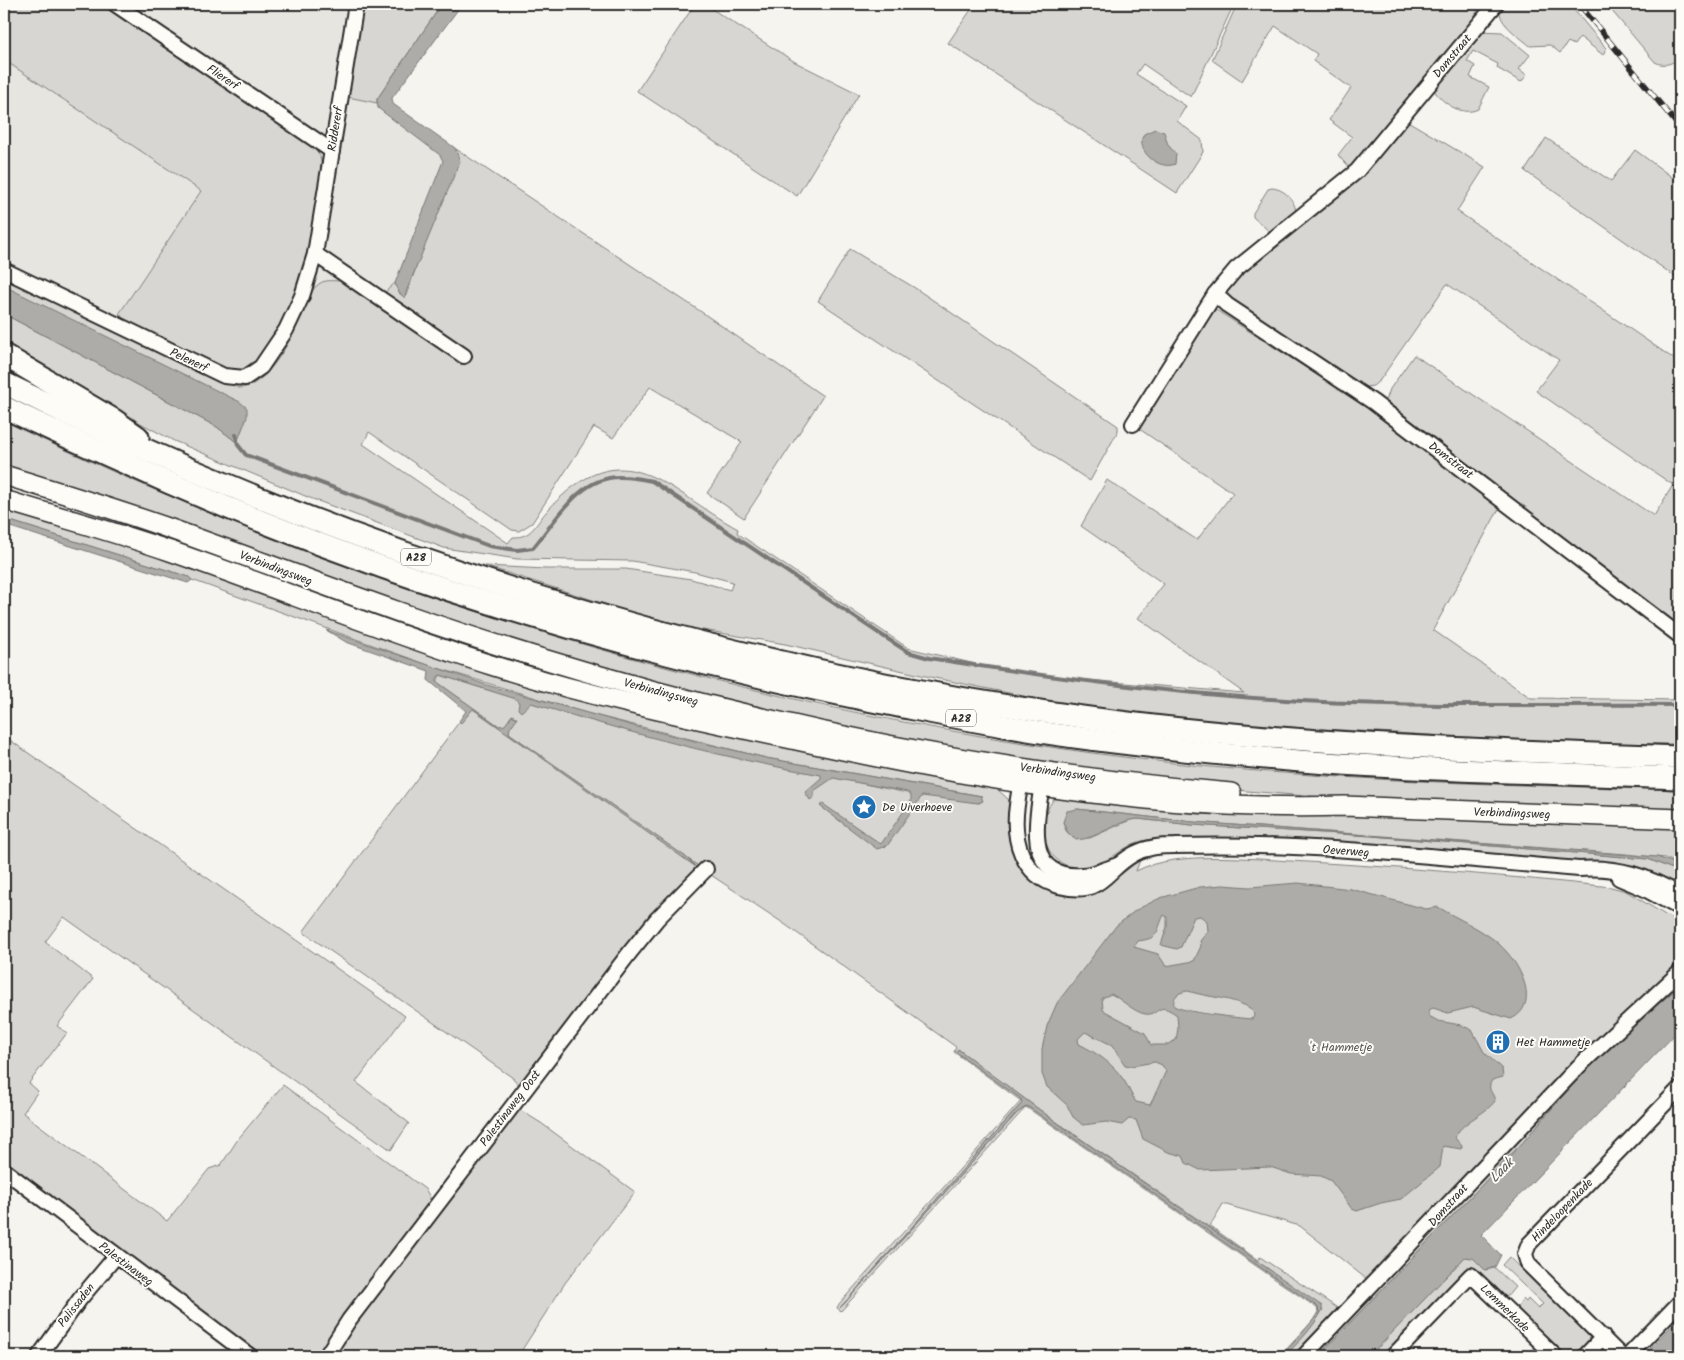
<svg xmlns="http://www.w3.org/2000/svg" width="1684" height="1360" viewBox="0 0 1684 1360" font-family="Kalam,sans-serif">
	<rect width="100%" height="100%" fill="#f5f4ef"/>
	<filter id="ink" filterUnits="userSpaceOnUse"><feTurbulence type="fractalNoise" baseFrequency=".02" numOctaves="2"/><feDisplacementMap in="SourceGraphic" scale="10" xChannelSelector="R" yChannelSelector="G"/><feConvolveMatrix kernelMatrix="1 2 1 2 8 2 1 2 1" color-interpolation-filters="sRGB"/></filter>
	<g filter="url(#ink)">
		<polygon fill="#e6e5e0" points="4,4 460,4 384,102 455,160 579,423 281,369 241,414 4,296"/>
		<g fill="#d7d6d2" stroke="#81807e">
			<polygon points="4,4 103,4 311,145 320,156 322,167 308,257 296,294 280,328 256,364 243,371 226,370 120,320 122,316 119,314 201,191 4,60"/>
			<polygon points="363,4 442,4 377,99 377,103 348,97"/>
			<polygon points="695,4 704,4 795,62 859,94 797,196 637,91"/>
			<polygon points="975,4 1234,4 1191,97 1143,64 1136,74 1186,106 1177,121 1202,140 1203,152 1177,193 948,43"/>
			<polygon points="1237,4 1481,4 1473,19 1351,170 1338,155 1352,137 1329,120 1351,88 1313,61 1317,54 1275,26 1242,81 1212,60"/>
			<path d="M1501 4H1569L1606 48 1603 55 1580 37 1574 45 1568 42 1560 53 1550 45 1530 46C1518 35 1494 22 1501 4Z"/>
			<path d="M1606 4H1680V56C1674 64 1664 67 1655 62Z"/>
			<path d="M1479 31 1502 32 1530 55 1519 69 1527 75 1521 82 1497 68 1498 64 1473 51 1467 61 1475 66 1470 77 1489 87 1478 109C1462 117 1442 103 1433 89Z"/>
			<path d="M1406 120 1485 167 1457 211 1680 363V626L1386 401 1390 389 1414 355 1654 516 1673 485 1536 391 1559 360 1447 284 1380 380 1373 386 1366 387 1225 297C1233 267 1315 215 1340 194 1365 173 1385 144 1406 120Z"/>
			<polygon points="1546,138 1611,181 1635,150 1680,183 1680,280 1525,171"/>
			<path d="M456 149 700 311 823 396 744 518 707 493 742 442 650 387 613 438 594 427 532 523 519 531 512 530 369 432 363 444 508 543 513 537C532 538 536 523 547 511 624 426 666 490 738 529L737 533 908 648 984 666 1064 678 1244 693 1138 618 1164 584 1081 526 1107 480 1197 540 1233 493 1135 426 1213 308 1370 409 1500 507 1433 630 1531 698 1680 700V744L1570 743 1254 725 1167 717 1048 701 930 677 785 644 691 628 631 612 485 566 546 569H626L691 579 730 590 733 582 695 572 632 561 517 559 444 548 310 498 174 441 116 410 4 344V314L217 427 235 441 238 440 42 306 4 286V278L239 388C268 388 293 335 304 311 308 301 310 290 319 284 325 279 334 281 342 281L463 363 470 352 384 293 395 283 398 292 406 296 457 151Z"/>
			<path d="M1272 188C1285 189 1296 201 1296 214L1271 233 1253 217V213L1268 189Z"/>
			<polygon points="850,249 915,288 1118,426 1118,431 1090,481 818,301"/>
			<path d="M4 421C384 604 790 725 1211 767 1367 782 1524 785 1680 790V813L1411 803 1294 795 1188 786 969 756 618 678 4 471Z"/>
			<path d="M4 504 417 645 996 788 1008 799 1011 805V823L1044 884H1108L1140 860 1136 871C1178 849 1261 860 1308 862 1409 868 1510 876 1611 887L1626 891 1680 924V972L1369 1281 1300 1226 1223 1204 1210 1226 1258 1260 1260 1257 1336 1307 1338 1311 1298 1356H1284L1308 1331 1323 1310C1205 1218 1075 1141 958 1049L956 1052 1021 1099 1022 1103 840 1308 1017 1113 1027 1106 1318 1307 1319 1313 1294 1345 1280 1356 1312 1322 1318 1312 1317 1308 1026 1107 841 1311 837 1308 839 1304 1021 1101 954 1052 956 1047 783 923 699 867 696 868 521 1088 513 1078 303 932 459 722 473 709 698 866 509 733V730L499 726 437 682 440 675 485 689 762 762 921 796 925 795 980 803 982 796 766 758 586 713 431 666 192 580 189 577 4 519Z"/>
			<polygon points="4,736 405,1016 356,1082 409,1123 391,1150 64,917 45,942 93,979 57,1026 67,1033 29,1083 38,1091 23,1113 167,1221 209,1169 221,1165 238,1139 283,1085 425,1189 430,1197 430,1203 320,1356 264,1356 4,1162"/>
			<path d="M1056 797 1680 825V865L1665 858 1626 854 1193 822 1077 809 1063 822 1066 831 1073 838H1090L1130 820 1138 819 1192 825 1372 836 1648 859 1680 872V891L1659 880C1497 863 1332 839 1170 838 1157 838 1145 839 1133 844 1111 855 1096 875 1068 866 1040 856 1036 817 1056 797Z"/>
			<polygon points="1680,978 1680,986 1645,1015 1579,1077 1524,1141 1318,1356 1310,1356 1583,1069"/>
			<polygon points="515,1107 541,1123 635,1192 565,1283 518,1356 330,1356"/>
			<polygon points="1465,1257 1473,1258 1485,1270 1495,1268 1515,1287 1506,1298 1474,1268 1387,1356 1369,1356"/>
			<polygon points="1509,1257 1589,1335 1589,1342 1575,1356 1565,1356 1516,1308 1523,1299 1526,1302 1528,1299 1538,1309 1543,1304 1502,1265"/>
		</g>
		<g fill="#adaca9" stroke="#797877" fill-rule="evenodd">
			<polygon points="442,4 462,4 392,98 393,104 455,148 460,161 406,292 405,298 399,293 395,283 443,161 440,155 383,112 378,108 377,99"/>
			<path d="M1155 129 1164 132 1168 145 1176 154 1175 164C1160 171 1134 151 1144 134Z"/>
			<polygon points="4,286 240,402 247,408 247,417 238,440 235,441 217,427 4,314"/>
			<polygon points="4,519 189,577 192,580 188,583 4,525"/>
			<path d="M326 630 487 685 641 728 766 758 981 796 983 801 978 803 922 796 887 846 877 849 820 806 823 804 881 844 911 801V795L907 792 833 778 814 791V797L810 800 805 792 821 778V775C722 758 627 732 531 703L521 712 518 709 519 703 516 699 440 675 437 678V682L499 726 505 725 512 715 517 718 510 728 509 733 686 857 696 867 473 709 461 723 459 721 466 711 428 680 429 671 346 642Z"/>
			<path d="M1077 809 1193 822 1657 857 1680 865V872L1648 859 1372 836 1192 825 1138 819C1116 820 1099 839 1076 840L1068 833 1063 822 1067 811Z"/>
			<path d="M1298 883 1351 889 1426 909 1438 907C1456 918 1486 931 1500 945 1518 961 1543 1004 1511 1019L1473 1007 1448 1013 1433 1008 1429 1010V1016L1438 1021 1461 1025 1472 1030 1484 1052 1502 1069 1503 1077 1492 1080C1486 1090 1493 1091 1495 1101 1485 1115 1460 1122 1455 1138L1462 1146 1461 1149 1443 1146 1440 1167 1401 1199 1381 1203 1357 1211 1352 1209 1331 1181 1321 1176 1291 1174 1270 1167 1200 1170 1186 1163 1183 1156 1168 1152 1143 1139 1136 1120 1129 1119 1122 1125 1106 1122 1083 1125 1073 1117 1067 1105 1047 1087 1042 1074V1049L1047 1026 1057 1003 1116 926 1136 910 1160 898 1200 887 1223 885 1250 887ZM1164 915 1167 917V927L1161 945 1177 949 1181 947 1194 917 1200 916 1207 921 1208 931 1200 941 1201 946 1194 961 1166 966 1158 954 1134 947 1138 941C1161 938 1155 933 1164 915ZM1188 991C1209 998 1234 997 1253 1010L1254 1016 1252 1019C1238 1018 1182 1012 1174 1006 1172 996 1179 992 1188 991ZM1111 994C1121 999 1134 1012 1145 1014 1161 1016 1156 1000 1177 1015L1178 1028 1176 1040 1166 1045H1151L1145 1033 1103 1010 1102 998ZM1085 1032 1112 1045 1125 1065 1131 1066 1155 1062 1162 1065 1166 1071 1150 1105 1136 1102C1131 1095 1129 1088 1125 1082 1114 1064 1097 1053 1079 1044L1078 1039Z"/>
			<polygon points="1680,986 1680,1029 1481,1235 1501,1255 1495,1267 1485,1270 1473,1258 1465,1257 1370,1356 1318,1356 1524,1141 1579,1077 1645,1015"/>
			<path d="M958 1049 1060 1125 1322 1306C1325 1315 1291 1353 1282 1356L1319 1313 1318 1307 1027 1106 1017 1113 840 1308 1022 1103 1021 1099 956 1052Z"/>
			<polygon points="1680,1317 1680,1353 1677,1356 1642,1356"/>
		</g>
		<g fill="none" stroke-linecap="round" stroke-linejoin="round">
			<path stroke="#797877" stroke-width="4" d="M236 435 238 445 246 455 489 546 517 550 533 548C556 521 579 476 621 477 631 477 642 479 652 481L880 634 908 652 929 658C1047 677 1166 693 1286 700 1417 708 1549 704 1680 705"/>
			<defs>
				<g id="minor">
					<polyline points="115,4 332,151"/>
					<polyline points="315,254 464,356"/>
					<polyline points="4,270 224,376 245,378 261,367 286,330 302,296 315,254 356,4"/>
					<polyline points="1215,294 1227,305 1373,402 1680,636"/>
					<polyline points="1133,424 1215,294 1236,269 1357,171 1496,4"/>
					<path d="M1026 776C1019 784 1019 794 1017 805 1012 839 1021 876 1059 886 1104 897 1104 870 1134 854 1147 847 1160 846 1175 846 1309 842 1445 858 1579 869 1617 866 1648 876 1680 895"/>
					<path d="M1038 779 1042 784C1037 819 1023 879 1081 875 1093 875 1106 869 1118 865"/>
					<polyline points="1619,878 1645,889 1680,908"/>
					<polyline points="4,1170 250,1356"/>
					<polyline points="39,1356 80,1299 116,1256"/>
					<polyline points="326,1356 349,1320 631,951 657,919 706,869"/>
					<polyline points="1304,1356 1579,1066 1680,972"/>
					<polyline points="1393,1356 1471,1275 1555,1356"/>
					<polyline points="1585,1356 1603,1337"/>
					<polyline points="1621,1356 1528,1264 1525,1254 1529,1244 1680,1088"/>
					<polyline points="1628,1356 1680,1302"/>
				</g>
				<g id="major">
					<path d="M4 475C59 492 114 509 168 528 288 571 407 618 530 655 757 725 994 773 1231 793"/>
					<path d="M4 500C59 517 115 532 170 551 277 588 382 631 491 665 588 696 687 717 787 738 969 778 1157 812 1344 806L1680 819"/>
				</g>
				<g id="highway">
					<polyline points="4,355 114,420 138,437"/>
					<path d="M4 383C344 553 712 667 1089 718 1286 745 1483 750 1680 757"/>
					<path d="M4 407C40 425 77 441 114 458 355 569 607 648 867 700 941 714 1015 730 1090 739 1185 751 1280 761 1376 766 1477 772 1579 774 1680 778"/>
				</g>
			</defs>
			<use href="#minor" stroke="#2b2b2b" stroke-width="18"/>
			<use href="#major" stroke="#2b2b2b" stroke-width="22"/>
			<use href="#highway" stroke="#2b2b2b" stroke-width="25"/>
			<use href="#minor" stroke="#fdfcf7" stroke-width="14"/>
			<use href="#major" stroke="#fdfcf7" stroke-width="19"/>
			<use href="#highway" stroke="#fdfcf7" stroke-width="21"/>
			<defs>
				<polyline id="rail" points="1579,4 1680,128"/>
			</defs>
			<use href="#rail" stroke="#2b2b2b" stroke-width="5.5"/>
			<use href="#rail" stroke="#fdfcf7" stroke-width="4" stroke-dasharray="11" stroke-linecap="butt"/>
		</g>
	</g>
	<defs>
		<symbol id="sight-disc" viewBox="-11 -11 22 22"><circle r="9.5" fill="#1f6fb2" stroke="#fdfcf7"/><path d="M0-6L1.8-2.2L6-1.7L2.9 1.2L3.7 5.4L0 3.3L-3.7 5.4L-2.9 1.2L-6-1.7L-1.8-2.2Z" fill="#fff"/></symbol>
		<symbol id="building-disc" viewBox="-11 -11 22 22"><circle r="9.5" fill="#1f6fb2" stroke="#fdfcf7"/><path d="M-4-6H4V6H1V3H-1V6H-4ZM-2.5-4.3h1.7v1.8h-1.7ZM.8-4.3h1.7v1.8H.8ZM-2.5-1h1.7V.8h-1.7ZM.8-1h1.7V.8H.8Z" fill="#fff"/></symbol>
	</defs>
	<g fill-rule="evenodd">
		<use href="#sight-disc" x="850" y="793" width="28" height="28"/>
		<use href="#building-disc" x="1484" y="1028" width="28" height="28"/>
	</g>
	<g text-anchor="middle" stroke-width="4" stroke-linejoin="round" paint-order="stroke">
		<g fill="#fdfcf7" stroke="#6a6a68" stroke-width="1">
			<rect x="401" y="548.5" width="30" height="17" rx="4"/>
			<rect x="946" y="709.5" width="30" height="17" rx="4"/>
		</g>
		<g font-size="11" font-weight="bold" fill="#2b2b2b">
			<text x="416" y="561">A28</text>
			<text x="961" y="722">A28</text>
		</g>
		<g font-size="12" fill="#2b2b2b" stroke="#fdfcf7">
			<text transform="translate(1452 56) rotate(-50)" y="4">Domstraat</text>
			<text transform="translate(223 77) rotate(34)" y="4">Fliererf</text>
			<text transform="translate(335 129) rotate(-81)" y="4">Riddererf</text>
			<text transform="translate(189 360) rotate(25)" y="4">Pelenerf</text>
			<text transform="translate(1451 460) rotate(37)" y="4">Domstraat</text>
			<text transform="translate(276 568) rotate(21)" y="4">Verbindingsweg</text>
			<text transform="translate(661 692) rotate(15)" y="4">Verbindingsweg</text>
			<text transform="translate(1058 772) rotate(8)" y="4">Verbindingsweg</text>
			<text transform="translate(1512 813) rotate(2)" y="4">Verbindingsweg</text>
			<text transform="translate(1346 851) rotate(4)" y="4">Oeverweg</text>
			<text transform="translate(510 1108) rotate(-53)" y="4">Palestinaweg Oost</text>
			<text transform="translate(1448 1205) rotate(-48)" y="4">Domstraat</text>
			<text transform="translate(1562 1210) rotate(-46)" y="4">Hindeloopenkade</text>
			<text transform="translate(126 1264) rotate(37)" y="4">Palestinaweg</text>
			<text transform="translate(76 1305) rotate(-52)" y="4">Palissaden</text>
			<text transform="translate(1505 1308) rotate(44)" y="4">Lemmerkade</text>
		</g>
		<g font-size="12" fill="#2b2b2b" stroke="#fdfcf7" text-anchor="start">
			<text x="882" y="811">De Uiverhoeve</text>
			<text x="1516" y="1046">Het Hammetje</text>
		</g>
		<g font-size="12" fill="#565655" stroke="#fdfcf7">
			<text x="1341" y="1051">'t Hammetje</text>
		</g>
		<g font-size="14" font-style="italic" fill="#585857" stroke="#fdfcf7">
			<text transform="translate(1501 1170) rotate(-46)" y="5">Laak</text>
		</g>
	</g>
	<rect width="1684" height="1360" fill="none" stroke="#fdfcf7" stroke-width="20"/>
	<rect x="10" y="10" width="1664" height="1340" fill="none" stroke="#2b2b2b" stroke-width="2" filter="url(#ink)"/>
</svg>
